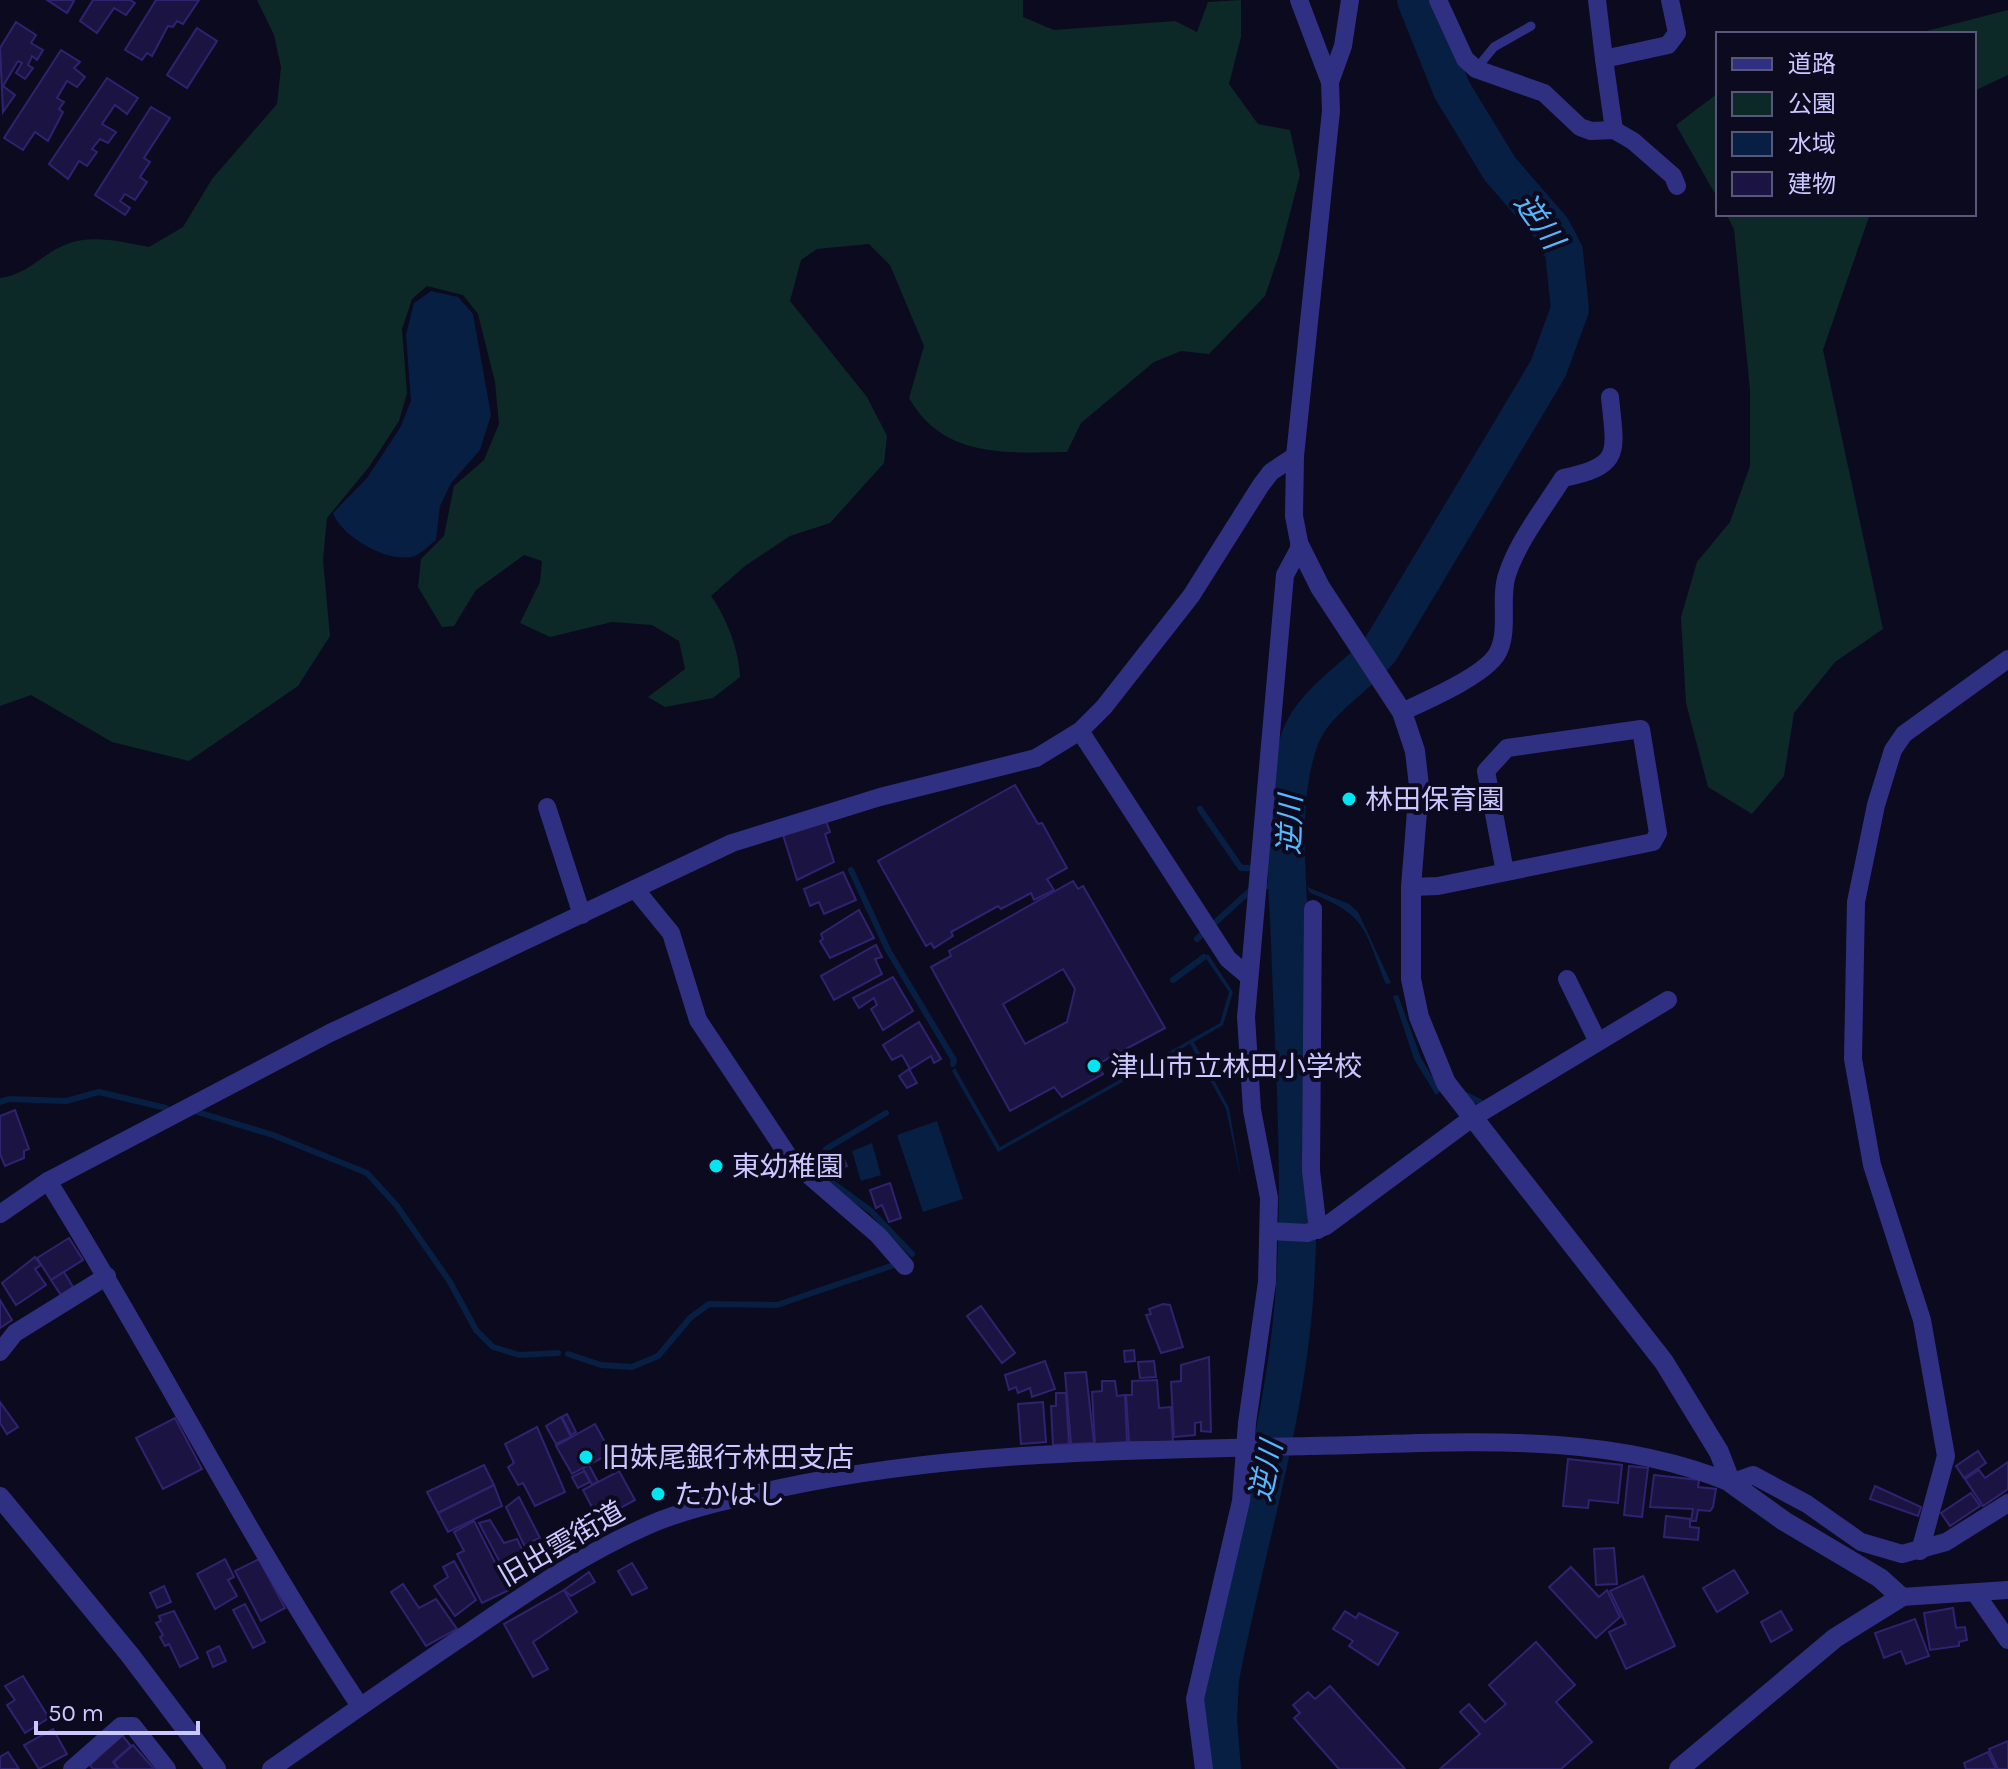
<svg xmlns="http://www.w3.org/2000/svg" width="2008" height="1769" viewBox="0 0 2008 1769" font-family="Karla,'Noto Sans JP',sans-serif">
	<rect width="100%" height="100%" fill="#0c0a1f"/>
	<g fill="#0c2927">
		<path d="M257 0H1023V17L1054 30 1175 21 1197 32 1208 2 1241 0V37L1229 84 1258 124 1290 130 1300 175 1279 255 1265 296 1209 354 1181 351 1154 362 1081 423 1067 452C1005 453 943 458 909 398L924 346 890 265 869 244 817 249 801 260 790 301 867 397 887 436 884 463 830 523 790 536 745 566 711 596C726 617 739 649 740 677L713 698 665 707 648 697 685 669 679 641 652 625 612 622 550 637 520 623 540 582 542 561 524 555 476 590 454 626 442 627 418 587 421 559 444 536 454 486 484 460 499 424 495 382 478 314 463 295 427 286 412 299 402 329 407 393 399 421 369 467 327 518 323 560 330 636 298 686 189 761 112 742 31 695 0 706V278C27 275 43 253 67 244 93 234 123 242 149 247L183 227 212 179 277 104 281 67 274 35Z"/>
		<polygon points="2008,10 2008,75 1974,91 1974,34 1915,34"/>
		<polygon points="1718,93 1718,199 1676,125"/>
		<polygon points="1726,214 1870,214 1823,350 1883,629 1835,662 1794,713 1784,776 1752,814 1708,787 1686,703 1681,617 1697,562 1730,522 1750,466 1750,390 1734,229"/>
	</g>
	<g fill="#061f42">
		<path d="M431 291 458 297 473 314 491 415 480 450 451 483 440 506 436 540C430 544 422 553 415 556 388 564 342 537 333 513L367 478 400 428 411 401 406 335 414 303Z"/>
		<path d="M1307 887 1349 904 1358 912 1391 983 1386 984C1364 930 1368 915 1310 893Z"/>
		<polygon points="1208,954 1233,992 1223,1025 1194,1042 1229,1108 1242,1184 1226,1109 1190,1044 998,1152 952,1071 955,1068 1000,1147 1220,1023 1229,992 1205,957"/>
		<polygon points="1398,995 1421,1058 1441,1091 1436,1095 1414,1059 1393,996"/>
		<polygon points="937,1121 963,1199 923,1212 897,1135"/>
		<polygon points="872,1143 881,1175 861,1181 852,1151"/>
	</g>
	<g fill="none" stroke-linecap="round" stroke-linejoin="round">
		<g stroke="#061f42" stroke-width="6">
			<polyline points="1200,809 1241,868 1249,868"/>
			<polyline points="851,870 888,950 954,1060 953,1064"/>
			<polyline points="1267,886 1297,887"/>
			<polyline points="1197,939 1252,889"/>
			<polyline points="1173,980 1204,957"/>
			<polyline points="1466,1095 1480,1102"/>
			<polyline points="0,1102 9,1099 66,1101 99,1092 166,1108"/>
			<polyline points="197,1112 273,1135 367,1173 397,1206 450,1282 476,1330 493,1347 519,1355 558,1353"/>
			<polyline points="886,1113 826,1149 819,1173 871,1211 912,1254"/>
			<polyline points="1294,1177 1296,1177"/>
			<polyline points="568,1354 601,1365 632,1367 658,1356 690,1318 709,1304 777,1305 894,1265"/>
		</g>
		<path stroke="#061f42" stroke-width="38" d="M1222 1769 1218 1720 1220 1679C1244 1553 1284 1428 1294 1300 1303 1181 1294 1061 1290 943 1288 877 1277 802 1300 738 1313 702 1356 678 1380 650L1548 369 1570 309 1564 252 1552 229 1500 169 1452 90 1416 0"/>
	</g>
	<g fill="#1b1442" stroke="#2f2370" stroke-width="2" fill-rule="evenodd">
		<polygon points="47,0 73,0 74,1 67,13"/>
		<polygon points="93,0 130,0 135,3 126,15 114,8 97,33 80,21"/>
		<polygon points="156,0 199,0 183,24 177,21 173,27 168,26 152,56 147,53 142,60 125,50"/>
		<polygon points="16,22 36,35 31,43 43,50 37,60 32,56 28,65 33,68 25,79 16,73 22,63 18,61 3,86 15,95 3,112 0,48"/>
		<polygon points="197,28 217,41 187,88 167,75"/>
		<polygon points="61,50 80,62 74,68 85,77 77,87 67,81 57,98 64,102 59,109 63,112 48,141 35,132 23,150 4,138"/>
		<polygon points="107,78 138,98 127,114 115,105 102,124 116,132 108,143 100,139 92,149 97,152 87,166 79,161 68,179 49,164"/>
		<polygon points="151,107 170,118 144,158 150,162 140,177 147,182 135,200 125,194 120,201 130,208 125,215 95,195"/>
		<polygon points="1015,785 1038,824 1042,823 1067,868 1047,879 1054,890 1034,900 1031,893 1001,909 998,906 951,932 953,936 934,948 931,943 926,946 878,861"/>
		<polygon points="826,821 830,832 825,834 834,862 797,880 783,835"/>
		<polygon points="843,872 856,900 824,914 819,902 810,906 804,889"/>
		<path d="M1073 881 1078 889 1083 886 1165 1028 1098 1064 1103 1074 1062 1097 1054 1087 1010 1111 931 967 951 956 949 951ZM1063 969 1075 989 1067 1022 1025 1044 1003 1004Z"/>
		<polygon points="859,910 874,938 830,958 820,941 823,939 821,934"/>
		<polygon points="876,945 882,957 875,959 882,974 834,1000 821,976"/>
		<polygon points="893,977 913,1011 883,1030 871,1009 877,1005 874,998 859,1008 853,998"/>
		<polygon points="919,1022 941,1059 934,1063 931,1056 910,1069 902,1055 892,1060 883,1045"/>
		<polygon points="909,1069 917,1083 907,1088 899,1076"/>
		<polygon points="15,1110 29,1149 24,1151 24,1158 5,1166 0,1154 0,1116"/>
		<polygon points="841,1152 847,1166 834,1172 828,1157"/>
		<polygon points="890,1183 901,1218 889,1222 882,1205 876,1208 870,1190"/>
		<polygon points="69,1238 83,1260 51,1280 37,1258"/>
		<polygon points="35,1257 41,1265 35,1269 46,1285 16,1305 2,1283"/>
		<polygon points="64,1272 73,1287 61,1295 51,1280"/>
		<polygon points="0,1300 12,1320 0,1328"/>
		<polygon points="1163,1304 1170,1305 1183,1347 1161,1353 1146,1315 1151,1314 1149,1309"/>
		<polygon points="981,1306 1015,1353 1002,1363 967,1316"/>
		<polygon points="1134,1350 1135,1361 1125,1362 1124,1351"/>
		<polygon points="1209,1357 1211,1432 1201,1431 1201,1422 1195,1423 1195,1435 1174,1437 1171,1382 1181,1381 1181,1365"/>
		<polygon points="1045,1361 1055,1389 1032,1397 1030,1388 1018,1393 1016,1387 1009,1390 1005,1375"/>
		<polygon points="1154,1361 1156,1377 1140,1378 1138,1362"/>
		<polygon points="1086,1372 1094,1443 1071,1444 1065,1373"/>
		<polygon points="1157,1380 1159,1408 1171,1407 1173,1442 1129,1442 1126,1395 1132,1395 1132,1381"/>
		<polygon points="1102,1381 1115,1381 1117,1396 1125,1395 1127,1442 1095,1444 1092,1392 1102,1391"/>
		<polygon points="1056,1393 1066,1393 1069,1444 1053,1445 1051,1406 1056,1406"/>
		<polygon points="0,1402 18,1427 7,1434 0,1423"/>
		<polygon points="1043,1402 1046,1442 1021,1444 1018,1404"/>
		<polygon points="567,1414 576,1432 571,1435 562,1417"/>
		<polygon points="561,1417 571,1437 556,1444 546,1426"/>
		<polygon points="175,1418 202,1469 163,1489 136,1438"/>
		<polygon points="595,1424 611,1453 572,1474 556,1446"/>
		<polygon points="537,1427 565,1492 535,1506 523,1483 518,1485 508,1467 514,1463 505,1444"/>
		<polygon points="1978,1451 1986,1463 1964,1478 1956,1466"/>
		<polygon points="1568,1459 1622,1465 1618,1503 1589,1500 1588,1508 1563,1506"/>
		<polygon points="2008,1462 2008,1489 1983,1506 1965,1479 1979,1470 1985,1478"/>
		<polygon points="484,1465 494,1485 438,1513 427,1492"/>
		<polygon points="589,1465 598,1482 592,1485 583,1468"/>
		<polygon points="1629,1466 1648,1468 1642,1517 1624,1515"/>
		<polygon points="584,1471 590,1482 578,1488 572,1477"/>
		<polygon points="619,1471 635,1500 620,1508 622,1511 598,1519 583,1490"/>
		<polygon points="1654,1475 1699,1480 1698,1487 1716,1489 1713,1507 1710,1511 1698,1510 1696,1521 1691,1521 1693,1509 1650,1507"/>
		<polygon points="494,1485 502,1506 448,1532 438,1513"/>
		<polygon points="1875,1486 1921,1507 1918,1516 1870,1499"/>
		<polygon points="1971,1493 1980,1506 1950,1526 1941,1513"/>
		<polygon points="519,1497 540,1538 524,1545 506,1507"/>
		<polygon points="1666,1516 1690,1519 1690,1527 1699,1528 1698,1540 1664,1537"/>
		<polygon points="490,1520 504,1543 517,1539 530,1566 511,1583 479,1523"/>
		<polygon points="474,1521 509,1590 482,1603 457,1554 464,1551 454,1532"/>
		<polygon points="1614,1548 1617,1584 1596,1585 1594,1549"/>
		<polygon points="225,1559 234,1577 228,1580 237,1596 215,1609 197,1574"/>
		<polygon points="259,1559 285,1608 261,1621 235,1571"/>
		<polygon points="454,1561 476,1600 455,1616 434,1586 448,1577 443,1567"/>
		<polygon points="632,1563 647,1588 632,1595 618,1571"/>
		<polygon points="1571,1567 1599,1597 1607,1590 1620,1617 1596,1638 1549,1587"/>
		<polygon points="1734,1570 1748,1593 1717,1612 1703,1588"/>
		<polygon points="589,1572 595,1582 571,1596 564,1590"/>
		<polygon points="1643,1576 1675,1646 1626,1669 1609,1632 1626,1624 1610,1591"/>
		<polygon points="403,1584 419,1608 436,1599 457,1629 426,1646 391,1592"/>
		<polygon points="164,1586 171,1602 157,1608 150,1593"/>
		<polygon points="564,1590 577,1612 533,1642 548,1669 533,1677 504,1624"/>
		<polygon points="245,1604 265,1642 253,1648 233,1610"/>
		<polygon points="1953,1608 1956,1628 1965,1627 1967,1640 1959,1642 1959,1646 1930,1650 1924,1613"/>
		<polygon points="174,1611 198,1658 180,1667 169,1644 165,1646 160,1637 163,1635 156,1623 161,1621 159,1616"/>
		<polygon points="1345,1611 1356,1618 1359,1613 1398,1633 1378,1665 1349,1646 1353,1641 1333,1629"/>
		<polygon points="1781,1611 1792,1630 1771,1642 1761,1622"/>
		<polygon points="1915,1619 1929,1656 1906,1664 1901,1651 1884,1658 1875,1633"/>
		<polygon points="1536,1642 1575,1685 1556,1702 1592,1742 1561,1769 1440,1769 1480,1734 1460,1712 1469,1704 1485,1722 1506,1704 1489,1685"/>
		<polygon points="219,1646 226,1661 213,1667 207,1652"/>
		<polygon points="23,1676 49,1718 25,1733 7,1705 15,1700 5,1686"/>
		<polygon points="1330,1686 1405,1769 1339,1769 1294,1718 1300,1713 1293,1705 1308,1692 1315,1699"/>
		<polygon points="53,1729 67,1754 39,1769 24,1745"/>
		<polygon points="121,1734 131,1746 113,1762 118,1769 93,1769 90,1765"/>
		<polygon points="2008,1741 2008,1769 1998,1769 1989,1749"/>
		<polygon points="133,1745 154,1769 119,1769 114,1762"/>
		<polygon points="8,1752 19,1769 0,1769 0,1757"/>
		<polygon points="1988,1752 1996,1769 1966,1769 1964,1763"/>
	</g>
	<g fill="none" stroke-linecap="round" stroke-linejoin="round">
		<polyline stroke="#303083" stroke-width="9" points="1476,69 1494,47 1531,26"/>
		<g stroke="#303083" stroke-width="18">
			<polyline points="1438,0 1465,59 1476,69 1544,93 1580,127 1591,131 1614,130 1633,141 1673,176 1677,186"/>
			<polyline points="1597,0 1604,59"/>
			<polyline points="1330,82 1343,46 1350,0"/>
			<polyline points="1614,130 1604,59 1668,45 1677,33 1670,0"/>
			<path d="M1402 712C1425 701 1484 676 1497 654 1510 632 1499 599 1507 575 1518 541 1544 508 1563 478 1624 466 1615 451 1610 397"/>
			<polyline points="1080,731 1228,959 1247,975"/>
			<polyline points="547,807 582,915"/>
			<polyline points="1411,887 1438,886 1653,842 1658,833 1641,729 1507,748 1486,771 1505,872"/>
			<polyline points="635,889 671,933 698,1020 791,1160 878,1235 905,1266"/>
			<polyline points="1313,909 1311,1171 1318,1230"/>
			<polyline points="1567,979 1597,1040"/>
			<path d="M48 1181C156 1354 247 1537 360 1706"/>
			<polyline points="0,1214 48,1181 330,1033 732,843 880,797 1036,758 1080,731 1104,707 1191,596 1261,485 1271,472 1295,456"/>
			<polyline points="1270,1231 1307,1233 1326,1226 1472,1118 1668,1000"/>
			<polyline points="0,1352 15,1333 107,1276"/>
			<polyline points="1920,1551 1946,1456 1922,1320 1872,1165 1853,1059 1856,902 1876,805 1893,750 1904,734 2008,659"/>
			<polyline points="1976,1594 2008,1640"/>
			<polyline points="1901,1597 2008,1590"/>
			<polyline points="72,1769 121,1726 133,1726 167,1769"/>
			<path d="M271 1769C334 1725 398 1680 462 1637 522 1596 582 1554 649 1525 688 1508 734 1499 776 1489 950 1451 1131 1450 1309 1446 1449 1444 1598 1428 1731 1483L1753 1475 1807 1504 1861 1542 1902 1554 1946 1542 2008 1503"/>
			<polyline points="1204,1769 1195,1699 1241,1501 1247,1423 1267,1282 1269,1198 1252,1110 1246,1017 1285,575 1300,547 1294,516 1295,456 1331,111 1330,82 1299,0"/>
		</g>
		<g stroke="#303083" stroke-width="20">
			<polyline points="1300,547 1320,587 1402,712 1415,751 1419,786 1411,887 1411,979 1419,1017 1446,1083 1664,1362 1719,1452 1731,1483 1784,1521 1880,1578 1901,1597 1835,1638 1679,1769"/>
			<polyline points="0,1497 130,1655 216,1769"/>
		</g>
	</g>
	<g fill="#00e6f2" stroke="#0c0a1f" stroke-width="3">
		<circle cx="1349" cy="799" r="8"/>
		<circle cx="1094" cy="1066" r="8"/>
		<circle cx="716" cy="1166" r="8"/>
		<circle cx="586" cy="1457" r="8"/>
		<circle cx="658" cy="1494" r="8"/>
	</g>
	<g text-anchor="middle" stroke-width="8" stroke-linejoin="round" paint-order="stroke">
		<g font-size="28" fill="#cbc7ff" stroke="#0c0a1f" text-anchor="start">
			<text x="1365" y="809">林田保育園</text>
			<text x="1110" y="1076">津山市立林田小学校</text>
			<text x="732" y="1176">東幼稚園</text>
			<text x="602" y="1467">旧妹尾銀行林田支店</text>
			<text x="674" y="1504">たかはし</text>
		</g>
		<g font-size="28" fill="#cbc7ff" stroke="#0c0a1f">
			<text transform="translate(561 1543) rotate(-30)" y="10">旧出雲街道</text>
		</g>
		<g font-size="30" font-style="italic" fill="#55b9ff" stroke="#0c0a1f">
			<text transform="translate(1539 221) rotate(55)" y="10">逆川</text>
			<text transform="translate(1290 825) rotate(-88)" y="10">逆川</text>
			<text transform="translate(1266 1471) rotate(-78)" y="10">逆川</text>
		</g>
	</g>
	<rect x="1716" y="32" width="260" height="184" fill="#0c0a1f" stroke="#585679" stroke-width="2"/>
	<rect x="1732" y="58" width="40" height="12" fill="#303083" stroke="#585679" stroke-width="2"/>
	<text x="1788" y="72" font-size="24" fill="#cbc7ff">道路</text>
	<rect x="1732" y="92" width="40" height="24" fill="#0c2927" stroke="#585679" stroke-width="2"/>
	<text x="1788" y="112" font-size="24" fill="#cbc7ff">公園</text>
	<rect x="1732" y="132" width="40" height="24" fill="#061f42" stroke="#585679" stroke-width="2"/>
	<text x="1788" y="152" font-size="24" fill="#cbc7ff">水域</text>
	<rect x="1732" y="172" width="40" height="24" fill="#1b1442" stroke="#585679" stroke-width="2"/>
	<text x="1788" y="192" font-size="24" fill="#cbc7ff">建物</text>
	<path d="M36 1721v12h162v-12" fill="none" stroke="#cbc7ff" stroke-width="4"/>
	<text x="48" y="1721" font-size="24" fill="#cbc7ff" stroke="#0c0a1f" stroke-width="6" paint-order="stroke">50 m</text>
</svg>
